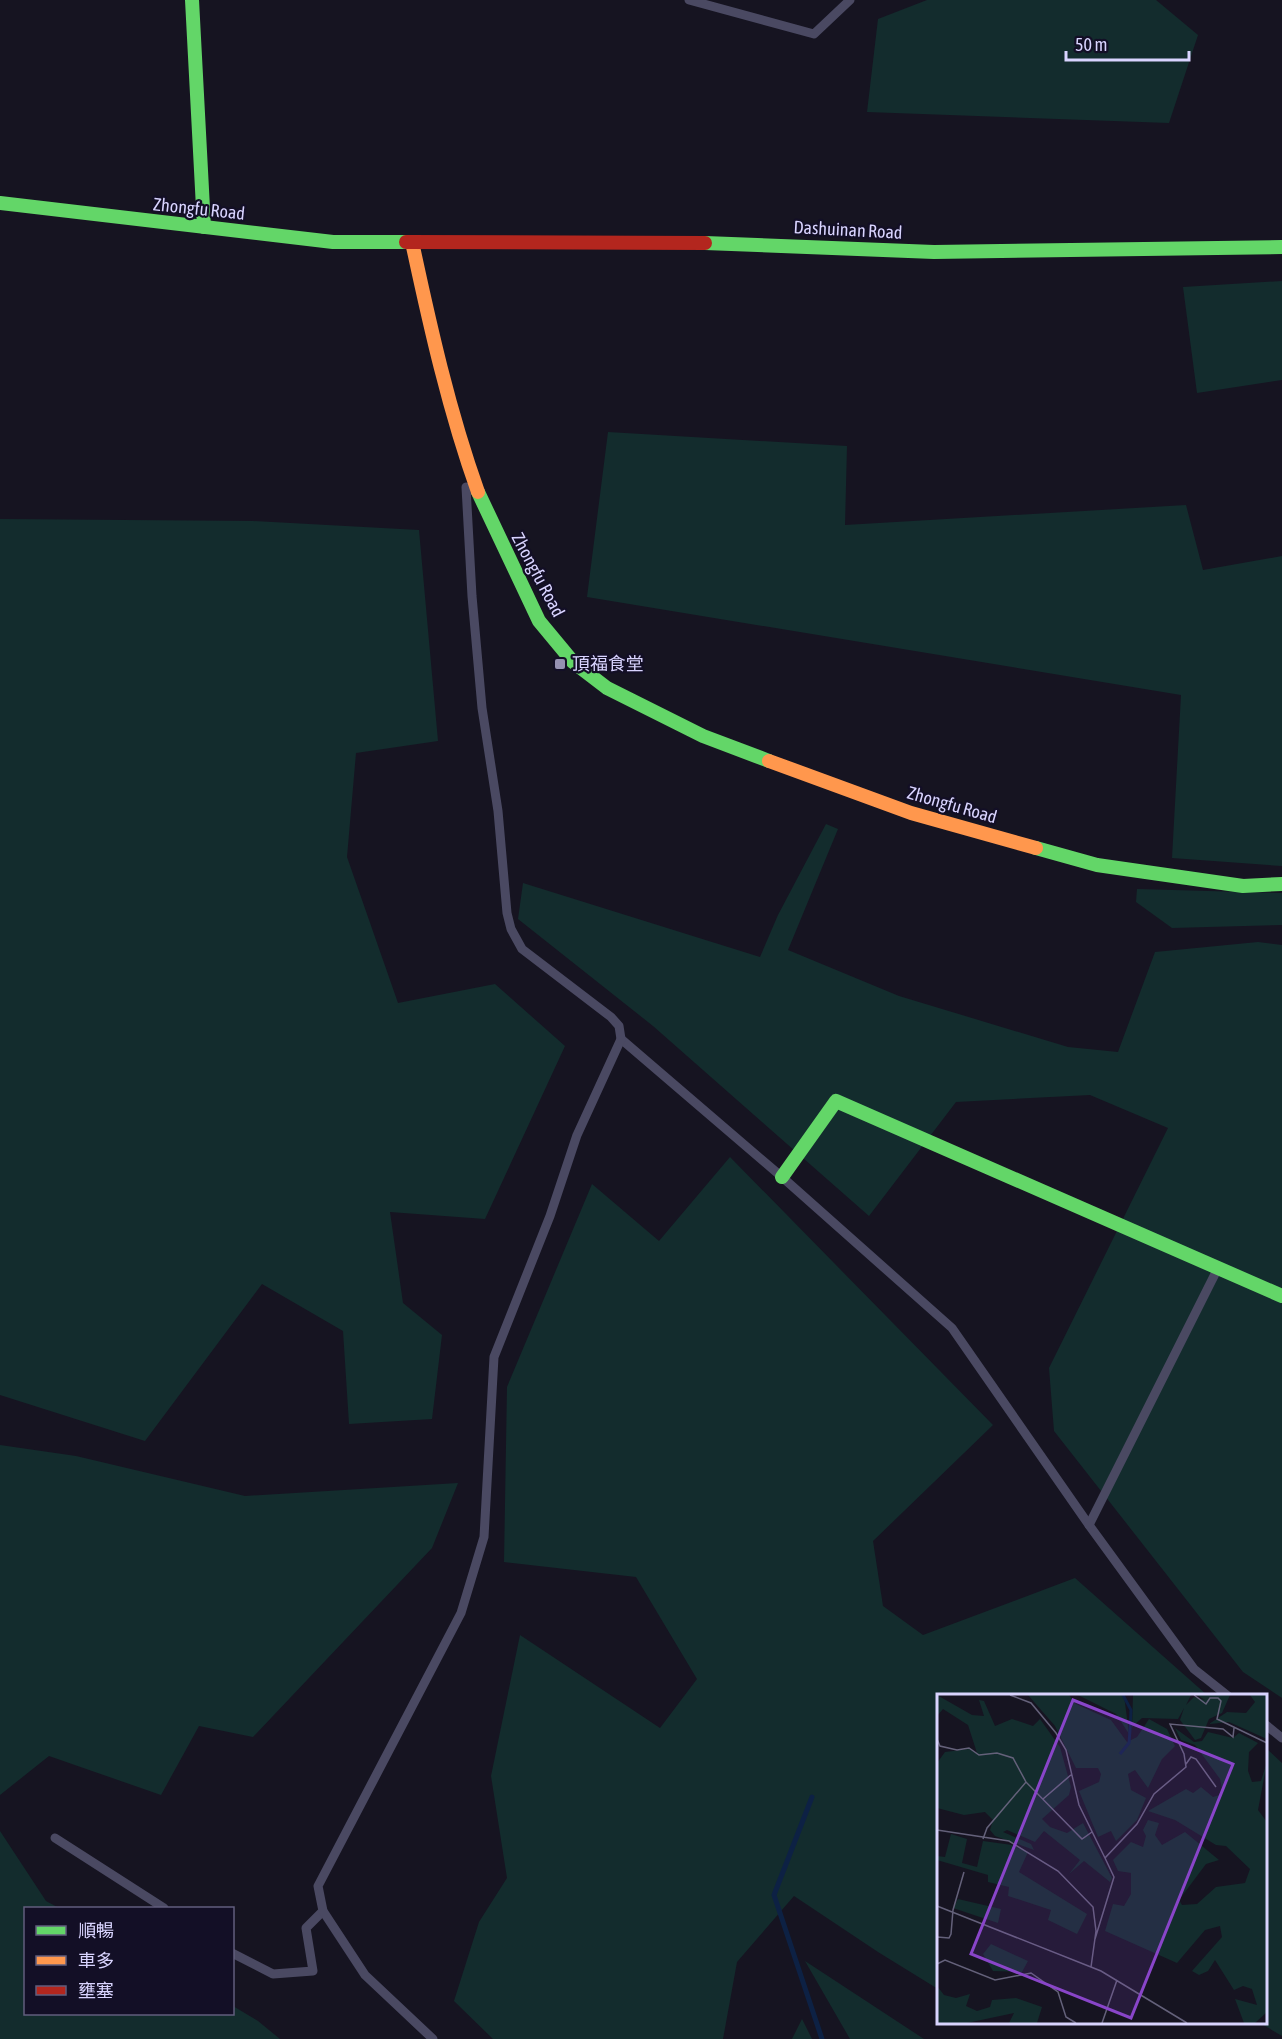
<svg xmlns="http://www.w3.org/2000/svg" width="1282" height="2039" viewBox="0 0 1282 2039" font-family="'Asap Condensed','Noto Sans TC',sans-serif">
	<rect width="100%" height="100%" fill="#161421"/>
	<g fill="#132c2d">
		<polygon points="927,0 1156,0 1198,35 1169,123 867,112 878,19"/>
		<polygon points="1282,281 1282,380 1197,393 1183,287"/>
		<polygon points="608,432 847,446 845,525 1186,505 1203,570 1282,556 1282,866 1172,858 1181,695 587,597"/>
		<polygon points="0,519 253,521 419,530 438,741 356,753 347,857 398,1003 495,984 565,1046 485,1219 390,1212 403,1303 442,1335 432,1419 349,1424 343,1331 262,1284 145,1441 0,1395"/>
		<polygon points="826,824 838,829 788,950 899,996 1068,1047 1118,1052 1155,952 1258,942 1282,945 1282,1698 1243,1672 1054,1431 1049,1368 1168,1128 1090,1095 956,1102 869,1216 653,1026 518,919 523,883 760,957 778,915"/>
		<polygon points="1137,889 1282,893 1282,925 1172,928 1136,902"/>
		<polygon points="730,1157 993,1425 873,1541 883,1606 923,1635 1075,1578 1207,1695 938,1696 938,1989 878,1952 794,1896 737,1962 723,2039 493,2039 454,2001 479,1922 507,1878 491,1776 520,1635 660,1728 697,1679 636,1577 504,1562 507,1387 592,1184 659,1241"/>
		<polygon points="0,1445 76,1456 245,1496 458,1483 432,1548 253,1737 199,1726 161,1795 49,1756 0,1795"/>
		<polygon points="1266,1748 1282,1763 1282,2036 1260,2023 1266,2022"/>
		<polygon points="0,1831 46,1901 59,1908 26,1908 26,2014 232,2014 233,2006 258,2021 280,2039 0,2039"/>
		<polygon points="805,1961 924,2039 850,2039"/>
		<polygon points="802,2019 812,2039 792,2039"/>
	</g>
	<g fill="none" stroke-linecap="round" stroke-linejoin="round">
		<polyline stroke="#0d2144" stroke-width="5" points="812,1797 774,1895 822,2039"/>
		<g stroke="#4a4962" stroke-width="9">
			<polyline points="689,0 814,34 850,0"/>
			<polyline points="621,1039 782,1177 952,1328 1089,1525 1194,1669 1228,1696"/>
			<polyline points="1089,1525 1217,1270"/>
			<polyline points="1266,1725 1282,1738"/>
			<polyline points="55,1838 164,1908"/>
			<polyline points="232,1953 273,1974 313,1971 306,1928 323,1911"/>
			<polyline points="433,2039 365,1975 323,1911 318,1886 461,1613 484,1537 494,1357 550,1216 577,1135 621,1039 619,1026 611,1017 522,949 511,929 507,913 498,811 482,708 472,596 466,487"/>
		</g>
		<g stroke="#63d668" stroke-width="14">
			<polyline points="192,0 204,227"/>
			<polyline points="0,203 333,242 406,242"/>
			<polyline points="705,243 934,252 1282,247"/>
			<polyline points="478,492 539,621 573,662 607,688 703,736 769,761"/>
			<polyline points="1036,848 1097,865 1243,886 1282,884"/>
			<polyline points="782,1177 836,1101 1282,1296"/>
		</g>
		<g stroke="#ff974d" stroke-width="14">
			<path d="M412 242C430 326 449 411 478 492"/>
			<polyline points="769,761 911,813 1036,848"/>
		</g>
		<polyline stroke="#b3261e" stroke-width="14" points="406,242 705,243"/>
	</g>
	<rect fill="#9591b1" stroke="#130f26" stroke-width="2" x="554" y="658" width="12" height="12" rx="3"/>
	<g text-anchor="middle" stroke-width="4.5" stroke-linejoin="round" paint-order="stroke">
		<g font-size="18" fill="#d9d4ff" stroke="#130f26">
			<text transform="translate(199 209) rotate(6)" y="6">Zhongfu Road</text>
			<text transform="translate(848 230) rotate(3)" y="6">Dashuinan Road</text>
			<text transform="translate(538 575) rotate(62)" y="6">Zhongfu Road</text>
			<text transform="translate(952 805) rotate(16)" y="6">Zhongfu Road</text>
		</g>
		<g font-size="18" fill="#d9d4ff" stroke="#130f26" text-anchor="start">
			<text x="572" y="670">頂福食堂</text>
		</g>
	</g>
	<g transform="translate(937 1694)">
		<rect width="330" height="330" fill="#161421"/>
		<path d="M0 1 35 21 47 22 42 6 47 7 58 32 75 25 96 32 103 25 123 53 134 93 132 101 105 125 113 133 130 139 146 129 175 184 173 188 147 167 132 180 143 166 107 137 98 148 70 136 66 138 94 150 97 156 58 142 53 136 56 126 48 118 27 121 0 114V69L8 58 32 55 40 59 31 31 6 15 0 22ZM91 1H132L139 10 174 26 190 48 200 43 212 25 230 35 238 52 225 65 211 94 198 76 191 80 194 96 209 104 200 126 179 147 174 137 161 143 142 97 162 88 164 80 161 74H139L118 32ZM141 1H187L192 40 179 20ZM196 1H254L249 11 257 3 268 6 260 1H293L285 19 272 25 264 44 258 46 243 26 247 14 241 25 205 24 195 33ZM313 1H330V45L292 28 272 30 290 18 309 19 318 8ZM238 34 257 48 265 47 271 38 296 44 302 39 321 49 312 58 311 77 315 88 324 87 330 68 321 116 330 128V318L318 329H307L298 305 320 311 315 295 306 292 297 296 278 266 271 277 262 281 255 277 285 243 283 232 268 236 240 269 168 237 176 210 187 212 194 200V179L181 177 176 166 194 148 206 153 209 142 206 136 211 126 222 129 218 141 225 151 248 138 282 166 269 170 242 206 245 211 260 210 279 193 308 189 313 175 289 152 279 151 238 126 211 117 249 95 256 99 264 93 276 103 286 100 283 85 258 51 244 46ZM14 140 30 145 25 169 40 173 46 147 75 151 91 158 82 178 150 220 140 240 111 226 114 216 71 202 72 193 51 188V181L0 166V162L8 163ZM21 205 64 215 61 229 16 214ZM54 250 91 267 85 278 56 277 46 260ZM0 292 7 301 19 304 33 300 29 312 40 317 53 313 55 306 79 304 105 313 100 329H72L77 319 30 329H0Z" fill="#132c2d"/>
		<path fill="none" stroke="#0d2144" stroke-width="3" d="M183 60 192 49 193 36 194 16 186 1"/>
		<path fill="none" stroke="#64617a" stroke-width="1.5" d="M73 1 94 9 119 39 129 56 142 111 168 164M257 1 269 10 273 4H281L284 7 280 25 330 49M0 45 3 52 20 56 32 54 42 61 60 59 76 64 89 88M249 70 254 63 259 65 279 93M106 105 135 80M0 136 72 147 121 177 156 213 159 237 154 273M46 145 50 134 89 88 145 145 155 138M0 212 164 277 250 329M0 243 12 244 14 240 16 216 27 178M158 245 177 183 168 164 200 130 217 100 249 73 247 60 233 30 286 35 296 43 297 34M0 270 8 266 58 286 94 279 121 298 129 323 139 329M165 329 180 286"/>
		<path fill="#8945c9" fill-opacity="0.15" stroke="#8945c9" stroke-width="3" d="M136 6 296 70 194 324 34 260Z"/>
		<rect width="330" height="330" fill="none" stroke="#d9d4ff" stroke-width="3"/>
	</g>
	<rect x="24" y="1907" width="210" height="108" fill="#130f26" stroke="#625e7d" stroke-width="1.5"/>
	<rect x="36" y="1926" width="30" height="9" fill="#63d668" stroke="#625e7d" stroke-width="1.5"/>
	<text x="78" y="1937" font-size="18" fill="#d9d4ff">順暢</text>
	<rect x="36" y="1956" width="30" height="9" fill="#ff974d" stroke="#625e7d" stroke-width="1.5"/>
	<text x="78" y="1967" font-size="18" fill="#d9d4ff">車多</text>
	<rect x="36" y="1986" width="30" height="9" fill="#b3261e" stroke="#625e7d" stroke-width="1.5"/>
	<text x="78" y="1997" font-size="18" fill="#d9d4ff">壅塞</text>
	<path d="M1066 51v9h123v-9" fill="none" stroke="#d9d4ff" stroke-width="3"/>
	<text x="1075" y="51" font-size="18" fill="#d9d4ff" stroke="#130f26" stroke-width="4.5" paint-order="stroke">50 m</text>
</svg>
